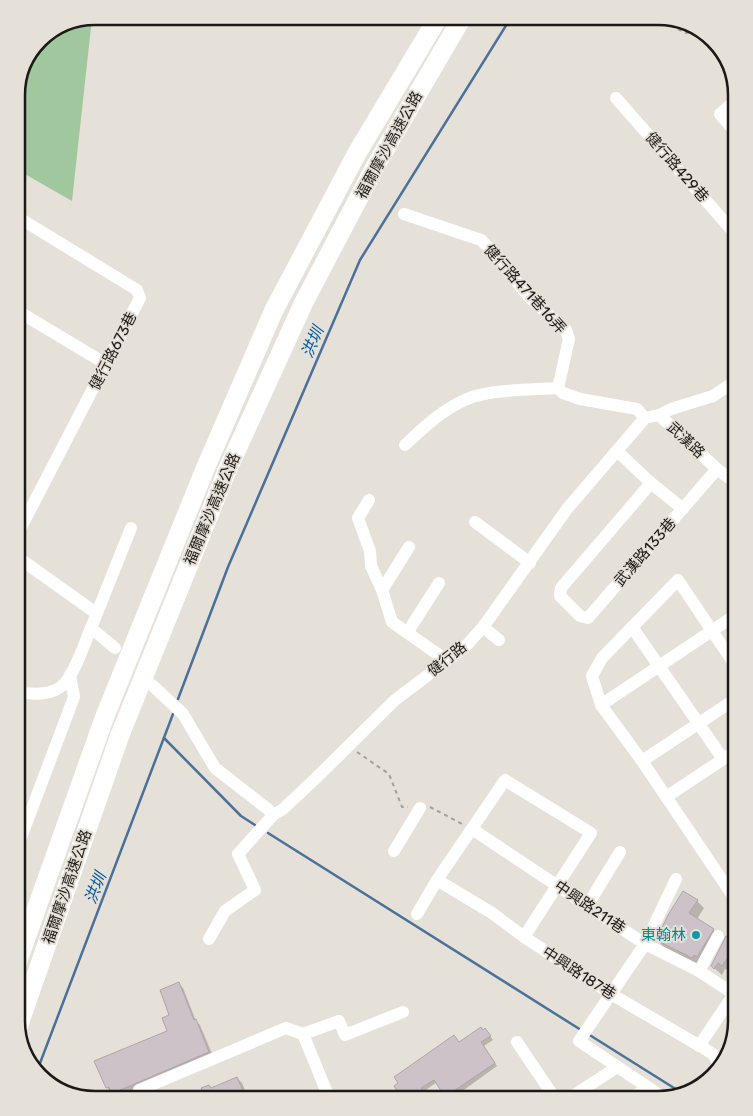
<svg xmlns="http://www.w3.org/2000/svg" width="753" height="1116" viewBox="0 0 753 1116" font-family="Rubik,'Noto Sans TC',sans-serif">
	<rect width="100%" height="100%" fill="#e6e1d8"/>
	<polygon fill="#a0c79e" points="92,18 72,201 16,169 16,90 43,36"/>
	<g fill="#0003">
		<polygon points="697,901 704,908 697,919 713,930 720,937 699,965 664,947 657,940"/>
		<polygon points="727,938 737,945 737,961 730,972 725,969 722,975 712,966"/>
		<polygon points="179,984 183,988 196,1021 200,1025 213,1056 117,1097 107,1088 169,1032 171,1016"/>
		<polygon points="483,1031 488,1033 493,1040 484,1046 497,1066 450,1100 437,1082 423,1092 427,1100 392,1100 459,1043"/>
		<polygon points="237,1078 242,1083 249,1100 187,1100"/>
	</g>
	<g fill="none" stroke-linecap="round" stroke-linejoin="round">
		<g stroke="#4b7099" stroke-width="2.5">
			<polyline points="178,699 228,567 360,260 512,16"/>
			<polyline points="164,738 241,816 255,825"/>
			<polyline points="268,833 581,1030"/>
			<polyline points="588,1034 682,1093"/>
			<polyline points="37,1071 173,714"/>
		</g>
	</g>
	<g fill="#ccc2c7" stroke="#afa5aa">
		<polygon points="683,891 698,900 689,913 714,929 697,957 694,955 692,958 656,940 668,915"/>
		<polygon points="726,936 737,944 722,966 718,963 714,969 711,966"/>
		<polygon points="179,982 194,1020 196,1019 209,1052 111,1094 109,1087 106,1088 94,1061 167,1031 162,1018 169,1015 160,990"/>
		<polygon points="481,1027 483,1030 485,1028 491,1036 481,1042 495,1063 445,1097 434,1080 421,1088 425,1095 419,1100 390,1100 399,1094 394,1086 398,1083 394,1077 454,1035 459,1042"/>
		<polygon points="237,1077 247,1100 182,1100 202,1091 201,1088 209,1085 211,1088"/>
	</g>
	<g fill="none" stroke-linecap="round" stroke-linejoin="round">
		<g stroke="#a4a099" stroke-width="2" stroke-dasharray="4 4" stroke-linecap="butt">
			<polyline points="656,19 686,33 700,29"/>
			<polyline points="357,752 389,774 402,807 408,807"/>
			<polyline points="430,807 464,825"/>
		</g>
		<g stroke="#fff" stroke-width="12">
			<polyline points="616,98 737,236"/>
			<polyline points="737,134 720,114 737,99"/>
			<polyline points="404,214 481,240 498,257 506,269 530,298 566,330 569,339 558,388"/>
			<polyline points="16,310 106,364"/>
			<polyline points="733,349 737,354"/>
			<polyline points="558,388 563,393 580,399 637,409 645,418"/>
			<polyline points="659,415 717,469 737,484"/>
			<path d="M405 445C424 427 443 409 467 399 491 389 532 390 558 388"/>
			<polyline points="617,451 651,483 683,509"/>
			<polyline points="651,483 561,588 560,596 580,616 588,618 717,469"/>
			<polyline points="369,500 358,518 370,551 371,566 382,590 392,622 446,660"/>
			<polyline points="475,522 530,563"/>
			<polyline points="16,537 140,298 137,290 16,216"/>
			<polyline points="16,556 96,613"/>
			<polyline points="382,590 409,547"/>
			<polyline points="483,627 499,640"/>
			<polyline points="632,627 723,759"/>
			<polyline points="407,633 439,583"/>
			<polyline points="115,648 91,628 131,528"/>
			<polyline points="152,685 183,714 215,768 274,814 282,810 315,779 395,700 464,648 483,627 567,509 645,418 659,415 671,409 713,396 737,380"/>
			<path d="M16 691C30 695 53 696 64 684 76 671 84 644 91 628"/>
			<polyline points="737,698 642,761 601,705 737,614"/>
			<polyline points="601,705 592,676 602,658 678,580 737,668"/>
			<polyline points="642,761 737,902"/>
			<polyline points="666,797 737,750"/>
			<polyline points="472,829 645,944 699,971 737,996"/>
			<polyline points="16,851 74,697 70,675"/>
			<polyline points="394,851 420,808"/>
			<polyline points="437,880 492,913 524,937 611,994 705,1049 713,1054 720,1066"/>
			<polyline points="587,906 620,852"/>
			<polyline points="417,914 437,880 505,780 591,833 524,937"/>
			<polyline points="209,939 225,911 255,890 238,854 274,814"/>
			<polyline points="699,971 718,936"/>
			<polyline points="303,1034 339,1021 345,1035 403,1012"/>
			<polyline points="517,1042 556,1100"/>
			<polyline points="699,1046 734,994"/>
			<polyline points="139,1090 286,1028 303,1034 330,1100"/>
			<polyline points="664,1098 579,1041 645,944 676,879"/>
			<polyline points="567,1100 617,1067"/>
			<polyline points="630,1100 647,1088"/>
		</g>
		<g stroke="#fff" stroke-width="19">
			<polyline points="16,966 105,716 205,469 274,310 357,153 439,16"/>
			<polyline points="18,1027 120,735 226,473 304,302 376,165 463,16"/>
		</g>
	</g>
	<circle fill="#0f9aa8" stroke="#e6e1d8" stroke-width="2" cx="696" cy="935" r="5"/>
	<g text-anchor="middle" stroke-width="4" stroke-linejoin="round" paint-order="stroke">
		<g font-size="15" fill="#1c1a17" stroke="#e6e1d8">
			<text transform="translate(389 145) rotate(-61)" y="5">福爾摩沙高速公路</text>
			<text transform="translate(677 167) rotate(49)" y="5">健行路429巷</text>
			<text transform="translate(525 289) rotate(48)" y="5">健行路471巷16弄</text>
			<text transform="translate(113 351) rotate(-63)" y="5">健行路673巷</text>
			<text transform="translate(686 440) rotate(43)" y="5">武漢路</text>
			<text transform="translate(212 509) rotate(-67)" y="5">福爾摩沙高速公路</text>
			<text transform="translate(645 552) rotate(-49)" y="5">武漢路133巷</text>
			<text transform="translate(447 659) rotate(-39)" y="5">健行路</text>
			<text transform="translate(67 887) rotate(-71)" y="5">福爾摩沙高速公路</text>
			<text transform="translate(590 907) rotate(34)" y="5">中興路211巷</text>
			<text transform="translate(579 973) rotate(33)" y="5">中興路187巷</text>
		</g>
		<g font-size="15" fill="#0d838f" stroke="#e6e1d8" text-anchor="end">
			<text x="686" y="940">東翰林</text>
		</g>
		<g font-size="16" font-style="italic" fill="#0159a1" stroke="#e6e1d8">
			<text transform="translate(312 342) rotate(-67)" y="6">洪圳</text>
			<text transform="translate(95 888) rotate(-69)" y="6">洪圳</text>
		</g>
	</g>
	<path d="M0 0H753V1116H0ZM95 25H658A70 70 0 0 1 728 95V1021A70 70 0 0 1 658 1091H95A70 70 0 0 1 25 1021V95A70 70 0 0 1 95 25Z" fill="#e6e1d8" fill-rule="evenodd"/>
	<path fill="none" stroke="#1c1a17" stroke-width="2.5" d="M95 25H658A70 70 0 0 1 728 95V1021A70 70 0 0 1 658 1091H95A70 70 0 0 1 25 1021V95A70 70 0 0 1 95 25Z"/>
</svg>
